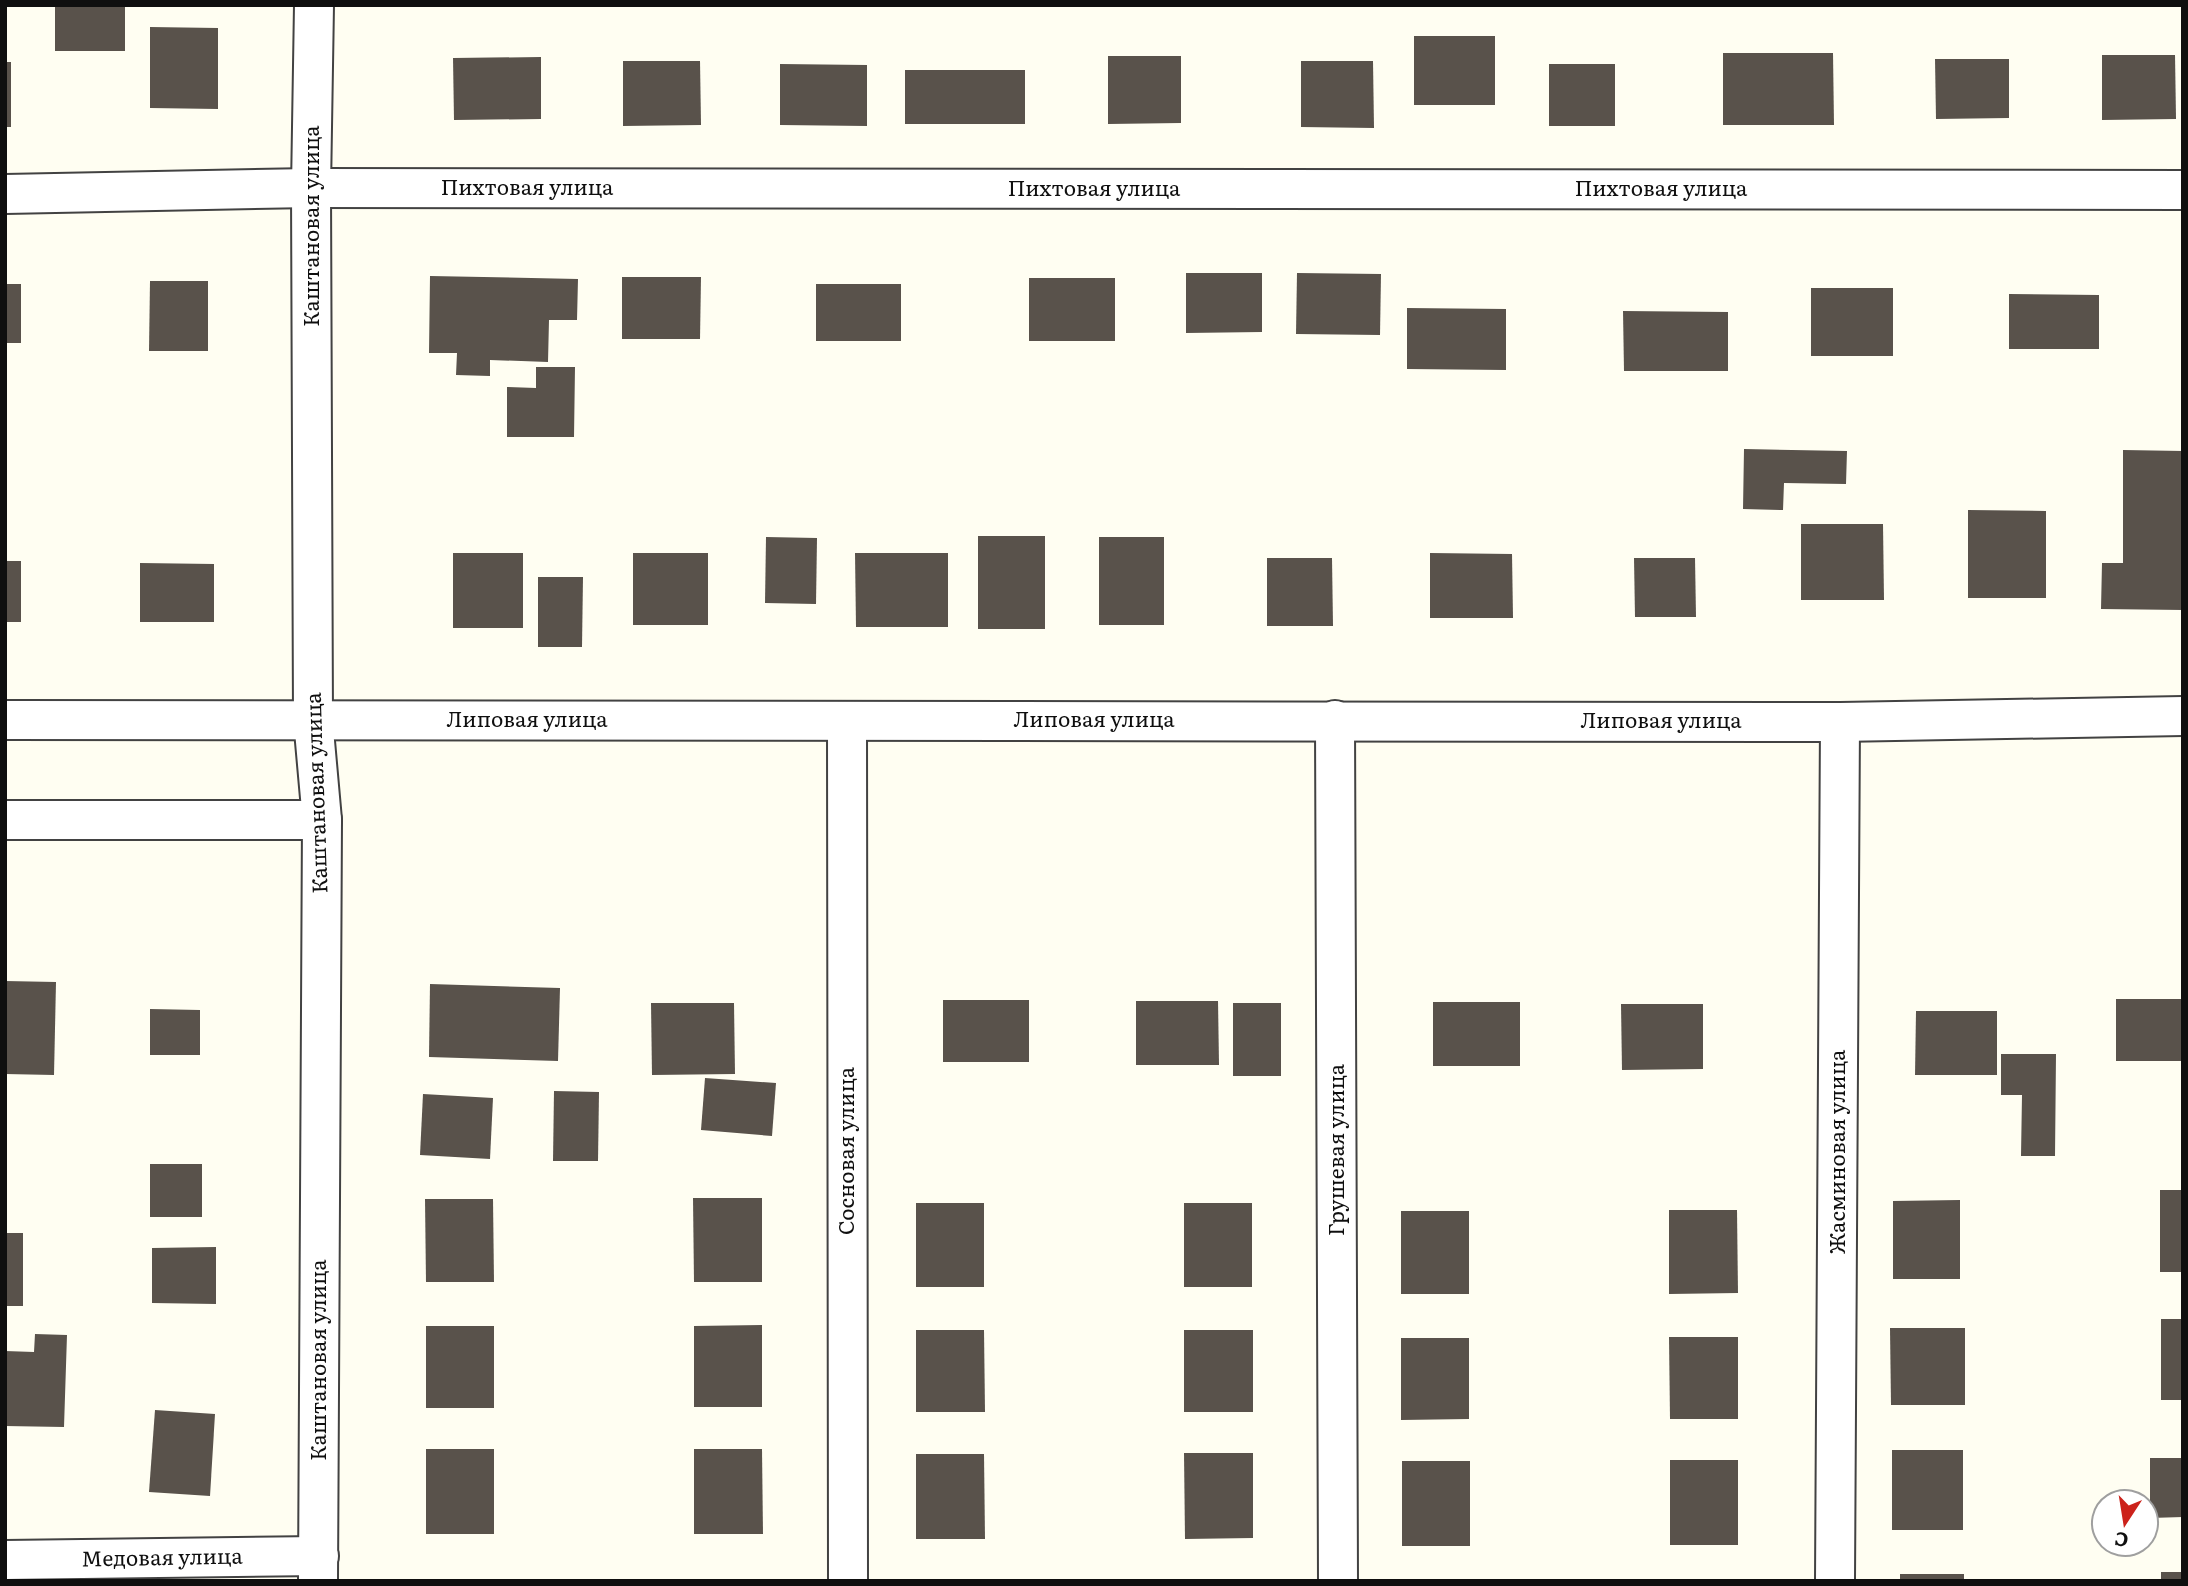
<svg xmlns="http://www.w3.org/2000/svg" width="2188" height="1586" viewBox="0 0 2188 1586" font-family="Literata,serif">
	<rect width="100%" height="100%" fill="#fffef2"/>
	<g fill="#59524b">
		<rect x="55" y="5" width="70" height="46"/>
		<polygon points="150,27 218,28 218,109 150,108"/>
		<rect x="1414" y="36" width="81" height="69"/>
		<polygon points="1723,53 1833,53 1834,125 1723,125"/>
		<polygon points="2102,55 2175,55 2176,119 2102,120"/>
		<polygon points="1108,56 1181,56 1181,123 1108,124"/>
		<polygon points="541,57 541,119 454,120 453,58"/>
		<polygon points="1935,59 2009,59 2009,118 1936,119"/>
		<polygon points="623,61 700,61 701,125 623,126"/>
		<polygon points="1301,61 1373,61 1374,128 1301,127"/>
		<rect x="5" y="62" width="6" height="65"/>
		<polygon points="780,64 867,65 867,126 780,125"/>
		<rect x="1549" y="64" width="66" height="62"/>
		<rect x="905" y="70" width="120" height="54"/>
		<polygon points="1186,273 1262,273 1262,332 1186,333"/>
		<polygon points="1297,273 1381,274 1380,335 1296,334"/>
		<polygon points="430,276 578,279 577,320 549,320 548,362 490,360 490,376 456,375 457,353 429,353"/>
		<polygon points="622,277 701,277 700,339 622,339"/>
		<rect x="1029" y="278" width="86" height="63"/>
		<polygon points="150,281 208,281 208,351 149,351"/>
		<rect x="5" y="284" width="16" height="59"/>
		<rect x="816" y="284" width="85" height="57"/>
		<rect x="1811" y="288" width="82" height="68"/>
		<polygon points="2009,294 2099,295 2099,349 2009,349"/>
		<polygon points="1407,308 1506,309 1506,370 1407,369"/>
		<polygon points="1623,311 1728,312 1728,371 1624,371"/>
		<polygon points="536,367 575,367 574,437 507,437 507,387 536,388"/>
		<polygon points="1744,449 1847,451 1846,484 1784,483 1783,510 1743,509"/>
		<polygon points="2123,450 2183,451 2183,610 2101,609 2102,563 2123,563"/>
		<polygon points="1968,510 2046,511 2046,598 1968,598"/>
		<polygon points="1801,524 1883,524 1884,600 1801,600"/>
		<rect x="978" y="536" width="67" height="93"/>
		<polygon points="766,537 817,538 816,604 765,603"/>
		<rect x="1099" y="537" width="65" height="88"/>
		<rect x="453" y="553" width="70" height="75"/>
		<rect x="633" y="553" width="75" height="72"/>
		<polygon points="855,553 948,553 948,627 856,627"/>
		<polygon points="1430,553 1512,554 1513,618 1430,618"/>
		<polygon points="1267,558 1332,558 1333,626 1267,626"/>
		<polygon points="1634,558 1695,558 1696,617 1635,617"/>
		<rect x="5" y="561" width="16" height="61"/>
		<polygon points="140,563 214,564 214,622 140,622"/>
		<polygon points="538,577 583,577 582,647 538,647"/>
		<polygon points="5,981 56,982 54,1075 5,1074"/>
		<polygon points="430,984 560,988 558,1061 429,1057"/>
		<rect x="2116" y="999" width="67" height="62"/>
		<rect x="943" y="1000" width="86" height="62"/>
		<polygon points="1136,1001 1218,1001 1219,1065 1136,1065"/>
		<rect x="1433" y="1002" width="87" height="64"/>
		<polygon points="651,1003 734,1003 735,1074 652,1075"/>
		<rect x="1233" y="1003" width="48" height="73"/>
		<polygon points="1621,1004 1703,1004 1703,1069 1622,1070"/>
		<polygon points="150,1009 200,1010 200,1055 150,1055"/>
		<polygon points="1916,1011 1997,1011 1997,1075 1915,1075"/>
		<polygon points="2001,1054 2056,1054 2055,1156 2021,1156 2022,1095 2001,1095"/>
		<polygon points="705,1078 776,1083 772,1136 701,1130"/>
		<polygon points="554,1091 599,1092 598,1161 553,1161"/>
		<polygon points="423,1094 493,1098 490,1159 420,1155"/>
		<rect x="150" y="1164" width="52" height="53"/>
		<rect x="2160" y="1190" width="23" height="82"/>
		<polygon points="693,1198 762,1198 762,1282 694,1282"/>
		<polygon points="425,1199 493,1199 494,1282 426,1282"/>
		<polygon points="1960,1200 1960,1279 1893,1279 1893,1201"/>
		<rect x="916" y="1203" width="68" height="84"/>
		<rect x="1184" y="1203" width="68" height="84"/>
		<polygon points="1669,1210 1737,1210 1738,1293 1669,1294"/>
		<rect x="1401" y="1211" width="68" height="83"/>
		<rect x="5" y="1233" width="18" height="73"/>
		<polygon points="216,1247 216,1304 152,1303 152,1248"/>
		<rect x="2161" y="1319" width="22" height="81"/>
		<polygon points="762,1325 762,1407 694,1407 694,1326"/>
		<rect x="426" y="1326" width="68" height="82"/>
		<polygon points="1890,1328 1965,1328 1965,1405 1891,1405"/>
		<polygon points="916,1330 984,1330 985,1412 916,1412"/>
		<rect x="1184" y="1330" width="69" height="82"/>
		<polygon points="35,1334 67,1335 64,1427 5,1426 5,1351 34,1352"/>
		<polygon points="1669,1337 1738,1337 1738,1419 1670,1419"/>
		<polygon points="1401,1338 1469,1338 1469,1419 1401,1420"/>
		<polygon points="155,1410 215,1414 210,1496 149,1492"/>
		<rect x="426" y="1449" width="68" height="85"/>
		<polygon points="694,1449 762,1449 763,1534 694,1534"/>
		<rect x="1892" y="1450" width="71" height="80"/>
		<polygon points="1184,1453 1253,1453 1253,1538 1185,1539"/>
		<polygon points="916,1454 984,1454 985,1539 916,1539"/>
		<polygon points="2150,1458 2183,1458 2183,1517 2150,1518"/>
		<rect x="1670" y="1460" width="68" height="85"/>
		<rect x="1402" y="1461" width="68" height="85"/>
		<rect x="2161" y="1572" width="22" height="9"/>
		<rect x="1900" y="1574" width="64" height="7"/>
	</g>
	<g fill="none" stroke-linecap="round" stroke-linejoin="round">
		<defs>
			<g id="minor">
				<polyline points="314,5 311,188 313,719 322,820 318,1581"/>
				<polyline points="5,194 311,188 2183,190"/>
				<polyline points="5,720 1840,722 2183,716"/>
				<polyline points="1335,720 1338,1581"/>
				<polyline points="847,721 848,1581"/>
				<polyline points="5,820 322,820"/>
				<polyline points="5,1560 319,1556"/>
				<polyline points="1835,1581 1840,722"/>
			</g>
		</defs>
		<use href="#minor" stroke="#424242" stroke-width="42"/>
		<use href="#minor" stroke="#fff" stroke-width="38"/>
	</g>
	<g text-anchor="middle" stroke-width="7" stroke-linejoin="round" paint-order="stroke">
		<g font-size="21" fill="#0f0f0f" stroke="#fff">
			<text x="527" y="195">Пихтовая улица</text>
			<text x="1094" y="196">Пихтовая улица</text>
			<text x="1661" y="196">Пихтовая улица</text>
			<text transform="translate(312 226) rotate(-90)" y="7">Каштановая улица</text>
			<text x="527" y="727">Липовая улица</text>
			<text x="1094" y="727">Липовая улица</text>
			<text x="1661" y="728">Липовая улица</text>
			<text transform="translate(317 793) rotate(-92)" y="7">Каштановая улица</text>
			<text transform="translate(1337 1150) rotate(-90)" y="7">Грушевая улица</text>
			<text transform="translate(847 1151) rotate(-90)" y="7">Сосновая улица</text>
			<text transform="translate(1838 1152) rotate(-90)" y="7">Жасминовая улица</text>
			<text transform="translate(319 1360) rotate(-90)" y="7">Каштановая улица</text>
			<text transform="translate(162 1558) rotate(-1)" y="7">Медовая улица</text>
		</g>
	</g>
	<rect width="2188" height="1586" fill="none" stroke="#0f0f0f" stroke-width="14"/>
	<g transform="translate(2125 1523) rotate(192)"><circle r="33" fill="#ffffff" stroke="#9f9f9f" stroke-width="2"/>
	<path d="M0-5L12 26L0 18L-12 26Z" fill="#cc221b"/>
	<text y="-10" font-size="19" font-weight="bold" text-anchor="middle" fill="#0f0f0f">С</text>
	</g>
</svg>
